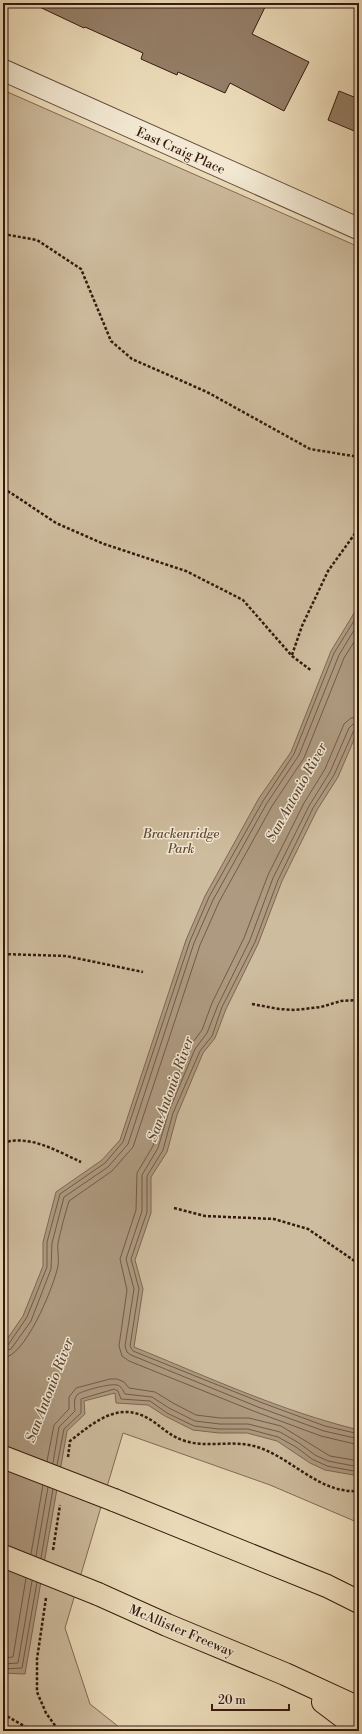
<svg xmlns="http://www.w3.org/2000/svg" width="362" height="1734" viewBox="0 0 362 1734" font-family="'Libre Bodoni',serif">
	<rect width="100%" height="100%" fill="#edddbb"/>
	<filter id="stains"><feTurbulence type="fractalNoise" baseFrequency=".005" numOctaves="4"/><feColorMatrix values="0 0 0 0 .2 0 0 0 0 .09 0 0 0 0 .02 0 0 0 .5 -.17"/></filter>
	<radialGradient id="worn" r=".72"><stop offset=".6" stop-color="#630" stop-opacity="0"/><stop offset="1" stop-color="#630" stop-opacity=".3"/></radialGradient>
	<polygon fill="#cebc9e" stroke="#826a56" points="3,90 359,247 359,1523 270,1485 123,1433 65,1628 90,1704 124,1731 3,1731"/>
	<path fill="#ae9a80" stroke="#7e6652" d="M359 605V728L338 777 317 810 282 881 258 944 226 1009 215 1038 203 1053 177 1115 167 1152 151 1177V1213L135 1260 143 1289 134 1347C208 1377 281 1411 359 1430V1476L325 1470 310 1463 277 1441 247 1433H219L193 1430 165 1416 148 1405 116 1403 115 1393 84 1401 85 1414 67 1431 25 1674 3 1673V1345L23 1316 43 1266V1242L56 1192 102 1160 120 1140 186 940 205 896 259 798 291 752 331 651Z"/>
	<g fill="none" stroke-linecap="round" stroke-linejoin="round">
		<g stroke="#725a47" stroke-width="1">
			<polyline points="359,717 351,718 344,724 325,769 304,803 268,875 244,938 212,1003 202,1030 190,1046 163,1109 153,1146 137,1173 136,1210 120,1259 127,1290 119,1346 122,1356 129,1361 256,1412 321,1436 359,1445"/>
			<polyline points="359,723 353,724 349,728 330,772 309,806 273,878 250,940 218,1005 207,1033 195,1049 169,1111 158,1148 142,1175 142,1211 126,1259 134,1289 125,1346 127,1352 131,1355 258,1407 324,1431 359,1439"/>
			<polyline points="359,728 354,730 334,775 313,808 278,880 255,942 222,1007 212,1036 200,1051 173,1113 163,1150 147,1176 147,1212 131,1259 139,1289 130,1346 133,1351 260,1402 325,1426 359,1434"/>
			<polyline points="3,1347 8,1345 27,1317 47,1267 47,1242 60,1194 105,1163 123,1142 190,941 209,897 263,801 294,754 334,653 359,613"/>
			<polyline points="3,1352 11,1349 31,1321 51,1269 52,1243 64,1197 108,1167 128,1144 194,943 213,900 267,803 299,755 339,655 359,622"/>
			<path d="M3 1358C25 1357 52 1290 57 1270 60 1261 57 1251 58 1243 61 1229 65 1214 69 1201L112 1171 133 1147 200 945 219 902 272 806 304 758 344 658 359 634"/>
			<polyline points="47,1461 54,1425 69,1409 69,1397 76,1388 110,1379 117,1379 124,1382 129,1388 155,1392 173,1403 196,1415 220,1418 249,1418 281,1426 330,1456 359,1461"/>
			<path d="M53 1463 59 1427 75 1411C75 1406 73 1400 77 1395 80 1391 111 1383 117 1385 121 1386 123 1390 125 1394L152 1397 169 1408 195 1421 220 1424H248L280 1432 299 1443 315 1455 328 1461 359 1467"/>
			<polyline points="57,1465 64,1429 81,1413 81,1399 114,1389 118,1391 121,1399 150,1401 167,1413 194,1426 219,1429 248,1429 278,1437 296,1447 312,1459 327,1466 359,1472"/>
			<polyline points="31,1554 43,1485"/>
			<polyline points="36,1556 48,1487"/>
			<polyline points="41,1558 53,1489"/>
			<polyline points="3,1658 13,1657 26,1578"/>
			<polyline points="3,1664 18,1663 32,1581"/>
			<polyline points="3,1669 22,1668 37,1582"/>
		</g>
	</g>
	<g fill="#957f68" stroke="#35190e">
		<polygon points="31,3 267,3 252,34 309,62 284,111 230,83 225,93 178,72 177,75 141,59 143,53 85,27 84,28"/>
		<polygon points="339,91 359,99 359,133 328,120"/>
	</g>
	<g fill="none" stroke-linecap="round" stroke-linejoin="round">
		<defs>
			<polyline id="minor" points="3,70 359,229"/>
			<g id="motorway">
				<polyline points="114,1500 327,1586 359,1602"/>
				<polyline points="98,1594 167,1625 285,1674 359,1708"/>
				<polyline points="323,1702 359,1729"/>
			</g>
		</defs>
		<use href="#minor" stroke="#634a39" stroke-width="23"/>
		<use href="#motorway" stroke="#35190e" stroke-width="24"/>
		<g stroke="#35190e" stroke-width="2.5" stroke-dasharray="3 2" stroke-linecap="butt">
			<polyline points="3,234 37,240 81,269 111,341 132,359 207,392 310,449 359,457"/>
			<polyline points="3,489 11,493 56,523 104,544 186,571 243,600 292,656 312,671"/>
			<polyline points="292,655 302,626 328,571 359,528"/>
			<polyline points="3,954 66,956 143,972"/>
			<polyline points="252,1004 279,1009 295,1010 321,1007 341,1001 359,1000"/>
			<path d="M3 1143C29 1134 57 1151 81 1162"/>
			<polyline points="174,1208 205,1216 274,1219 308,1229 359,1264"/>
			<path d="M68 1457 70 1441C97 1420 121 1399 154 1422 165 1430 172 1437 185 1441 207 1448 231 1440 254 1446 291 1456 318 1494 359 1491"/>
			<polyline points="53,1550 60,1505"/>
			<polyline points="46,1598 37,1659 37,1692 46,1713 59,1731"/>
			<polyline points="3,1714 33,1731"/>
		</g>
		<use href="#minor" stroke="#f3e9d3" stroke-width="21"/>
		<use href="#motorway" stroke="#edddbb" stroke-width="22"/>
		<defs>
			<g id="motorway-bridge">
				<polyline points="3,1457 114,1500"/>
				<polyline points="3,1556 98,1594"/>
			</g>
		</defs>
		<use href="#motorway-bridge" stroke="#35190e" stroke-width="24" stroke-linecap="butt"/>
		<use href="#motorway-bridge" stroke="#edddbb" stroke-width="22"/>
	</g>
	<g text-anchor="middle" stroke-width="3" stroke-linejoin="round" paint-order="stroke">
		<g font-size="13" fill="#35190e" stroke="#f3e9d3">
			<text transform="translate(181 150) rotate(24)" y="5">East Craig Place</text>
			<text transform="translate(182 1630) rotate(23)" y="5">McAllister Freeway</text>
		</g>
		<g font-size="13" font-style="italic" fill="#634a39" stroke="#f3e9d3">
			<text x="181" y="838">Brackenridge<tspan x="181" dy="15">Park</tspan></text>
		</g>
		<g font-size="14" font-style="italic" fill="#5f4636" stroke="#f3e9d3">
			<text transform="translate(296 792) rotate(-61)" y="5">San Antonio River</text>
			<text transform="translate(170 1089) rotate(-70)" y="5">San Antonio River</text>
			<text transform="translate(49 1390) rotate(-69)" y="5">San Antonio River</text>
		</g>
	</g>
	<rect width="362" height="1734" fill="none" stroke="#edddbb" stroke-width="16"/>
	<rect x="4" y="4" width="354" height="1726" fill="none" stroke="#35190e" stroke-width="2"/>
	<rect x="8" y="8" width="346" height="1718" fill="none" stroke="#35190e"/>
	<path d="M212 1704v6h77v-6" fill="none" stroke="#35190e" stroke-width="2"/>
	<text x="218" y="1704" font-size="12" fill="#35190e" stroke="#f3e9d3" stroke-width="3" paint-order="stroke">20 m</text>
	<rect width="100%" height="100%" filter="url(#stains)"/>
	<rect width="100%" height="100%" fill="url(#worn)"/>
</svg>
